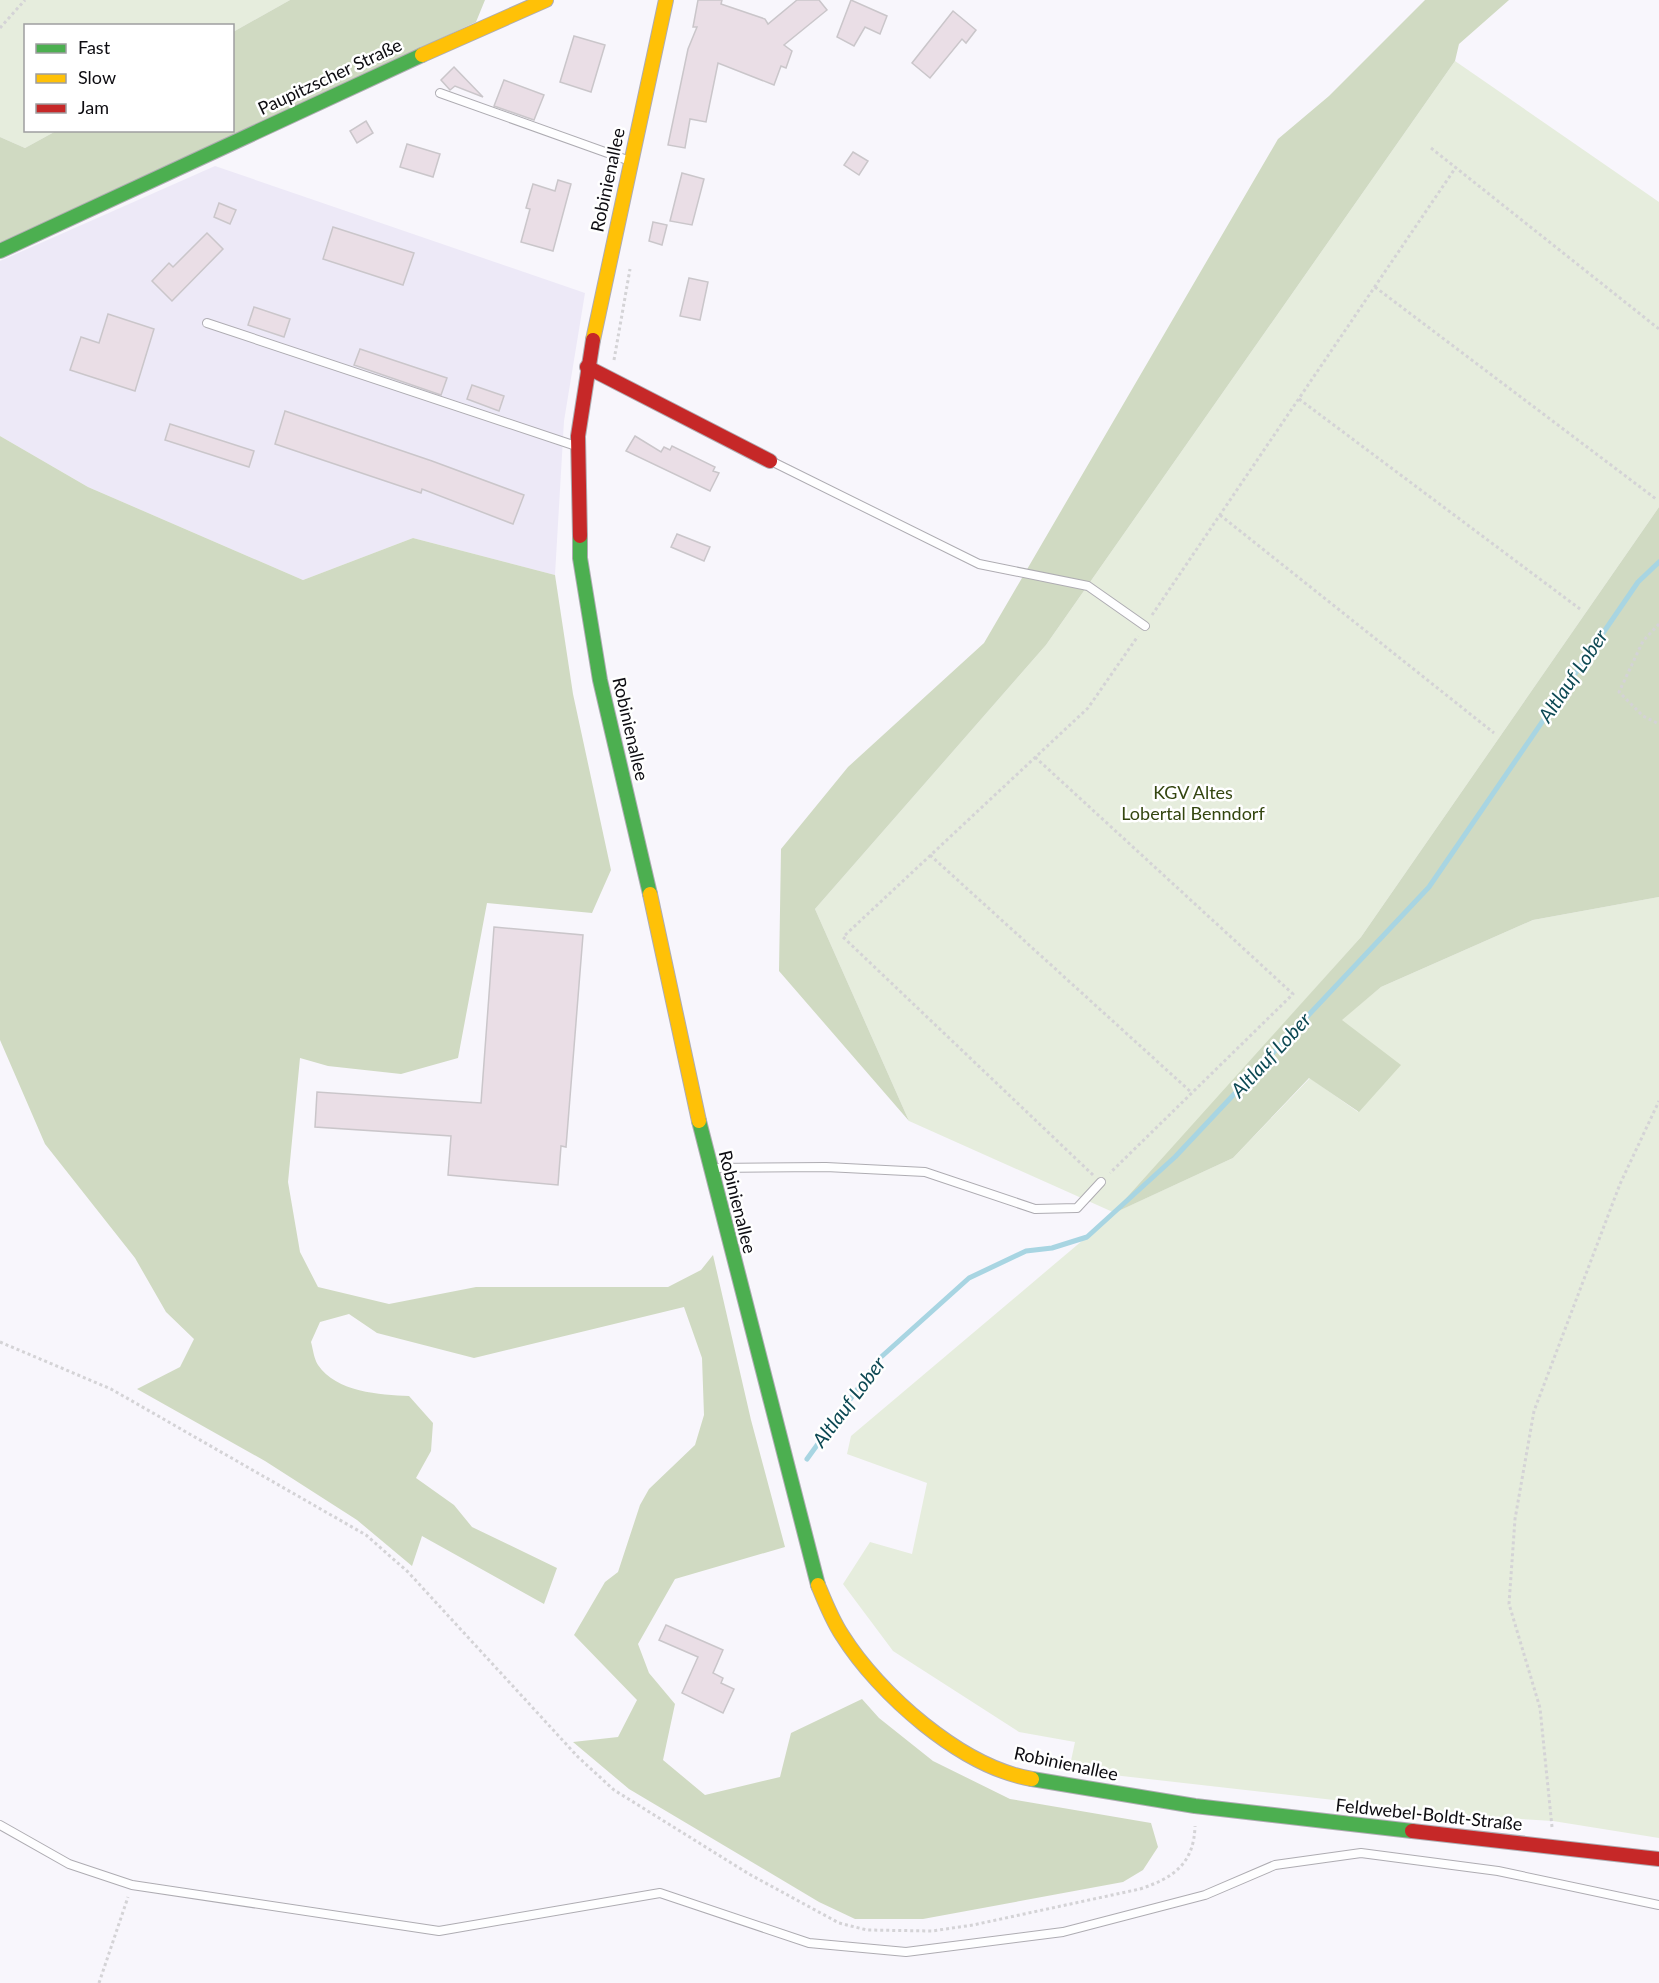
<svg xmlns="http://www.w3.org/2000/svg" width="1659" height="1983" viewBox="0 0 1659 1983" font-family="Lato,sans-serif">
	<rect width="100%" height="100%" fill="#f8f6fc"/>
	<polygon fill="#ede9f7" points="215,166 585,293 564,421 555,575 413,538 303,580 88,487 0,436 0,261"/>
	<g fill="#e6eddd">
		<polygon points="0,0 290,0 233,32 232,26 26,26 26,130 56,131 25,148 0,137"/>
		<polygon points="1455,61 1659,202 1659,507 1361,937 1116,1212 1233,1158 1310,1078 1358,1112 1341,1020 1381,987 1533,920 1659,897 1659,1838 1553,1821 1475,1816 1069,1770 1075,1742 1019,1732 893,1651 843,1584 870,1542 912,1554 927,1483 847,1454 851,1436 1115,1213 909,1121 815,909 1046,645"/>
	</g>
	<g fill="#d0dac2">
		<polygon points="290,0 485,0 476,22 0,245 0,137 25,148 56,131 232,130 233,32"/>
		<polygon points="1425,0 1509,0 1459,44 1455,61 1046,645 815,909 909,1121 779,971 781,849 848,767 984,643 1278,139 1329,96"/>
		<path d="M0 436 88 487 303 580 413 538 555 575 573 694 611 870 592 913 487 903 458 1058 401 1074 328 1066 300 1058 288 1182 300 1252 318 1287 389 1304 476 1287H668L701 1270 713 1255 751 1420 785 1547 675 1579 638 1644 649 1673 675 1704 663 1760 705 1795 780 1777 791 1733 862 1699 879 1718 933 1761 1010 1799 1151 1823 1158 1847 1143 1870 1123 1882 923 1919H855L819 1902 629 1789 573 1742 618 1737 637 1700 574 1635 605 1582 618 1572 640 1505 649 1489 695 1445 704 1415 702 1358 684 1307 474 1358 377 1333 349 1314 320 1322 311 1342C313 1349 314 1359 318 1365 336 1392 380 1395 409 1396L433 1423 431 1451 416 1478 454 1505 472 1527 557 1568 544 1604 422 1536 412 1566 357 1520 265 1461 137 1389 180 1367 194 1339 166 1312 135 1258 45 1144 0 1040Z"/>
		<polygon points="1659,507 1659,897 1533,920 1381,987 1342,1020 1401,1065 1359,1112 1309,1078 1233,1158 1112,1214 1361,937"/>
	</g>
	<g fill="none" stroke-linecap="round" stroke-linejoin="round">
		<polyline stroke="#a8d5e2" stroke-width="5" points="807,1459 880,1358 969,1278 1026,1251 1052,1248 1087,1237 1175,1157 1429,887 1638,582 1659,562"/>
	</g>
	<g fill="#eadee6" stroke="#cac6ca" stroke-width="1.5">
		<polygon points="698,0 722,0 721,4 765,19 768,24 797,0 819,0 827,10 784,45 792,51 786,68 781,66 774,85 718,63 706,122 690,119 685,148 668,145 688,49 697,27 693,27"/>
		<polygon points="851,0 887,16 880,34 865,27 854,46 837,37"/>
		<polygon points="953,11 976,30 966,43 962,39 930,78 912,63"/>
		<polygon points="574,36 605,45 591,92 560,82"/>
		<polygon points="454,67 483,97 455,86 450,90 441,80"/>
		<polygon points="504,80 544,95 534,120 494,106"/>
		<polygon points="366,121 373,133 357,143 350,131"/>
		<polygon points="407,144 440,154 433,177 400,167"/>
		<polygon points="853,152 868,161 859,175 844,165"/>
		<polygon points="682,173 704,179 692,225 670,221"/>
		<polygon points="558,180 571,184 553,251 521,242 530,209 526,208 533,184 555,191"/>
		<polygon points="219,203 236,210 230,224 214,217"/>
		<polygon points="653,222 667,225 662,245 649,241"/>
		<polygon points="333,227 414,253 403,285 323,259"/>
		<polygon points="207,233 223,249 172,301 152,281 169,263 173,267"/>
		<polygon points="689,278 708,282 700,320 680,316"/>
		<polygon points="254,307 290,319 284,337 248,325"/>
		<polygon points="108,314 154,329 135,391 70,370 81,337 99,343"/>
		<polygon points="360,349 447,378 441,395 354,365"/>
		<polygon points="472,385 504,396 499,411 467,399"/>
		<polygon points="285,411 432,461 524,495 513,524 422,489 421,493 275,444"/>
		<polygon points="170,424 254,451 249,467 165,440"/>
		<polygon points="635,436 661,452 664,447 670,450 672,446 715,467 713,471 719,473 710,491 626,451"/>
		<polygon points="677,534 710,547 704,561 671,547"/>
		<polygon points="494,927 583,935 566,1147 561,1146 558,1185 448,1175 451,1136 315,1127 317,1092 481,1103"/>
		<polygon points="666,1625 723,1650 713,1673 723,1678 721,1683 734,1689 723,1713 682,1693 698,1657 659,1640"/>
	</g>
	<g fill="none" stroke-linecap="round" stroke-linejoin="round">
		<defs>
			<g id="lane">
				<polyline points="440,93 630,161"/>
				<polyline points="207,323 576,446"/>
				<polyline points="771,461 979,564 1088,586 1145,626"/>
				<polyline points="712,1168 826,1167 925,1172 1035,1209 1077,1208 1101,1182"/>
				<polyline points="0,1825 69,1864 132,1885 439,1931 660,1893 809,1943 906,1952 1063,1932 1205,1895 1275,1865 1361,1853 1498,1871 1659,1905"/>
			</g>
			<g id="fast">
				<polyline points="0,251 422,55"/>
				<polyline points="580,536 580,558 600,680 650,894"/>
				<polyline points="699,1121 818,1585"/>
				<polyline points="1032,1779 1195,1806 1412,1831"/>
			</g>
			<g id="slow">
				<polyline points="422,55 546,0"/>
				<polyline points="593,340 666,0"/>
				<polyline points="650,894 699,1121"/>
				<path d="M818 1585C825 1602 832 1620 842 1635 879 1694 961 1767 1032 1779"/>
			</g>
			<g id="jam">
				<polyline points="587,367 770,461"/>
				<polyline points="580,536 578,436 593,340"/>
				<polyline points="1412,1831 1659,1859"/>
			</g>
		</defs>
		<use href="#lane" stroke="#aeacb2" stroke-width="10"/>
		<use href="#fast" stroke="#aeacb2" stroke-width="16"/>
		<use href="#slow" stroke="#aeacb2" stroke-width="16"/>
		<use href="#jam" stroke="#aeacb2" stroke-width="16"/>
		<g stroke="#d4d3d6" stroke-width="3" stroke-dasharray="3 3" stroke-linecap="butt">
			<polyline points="0,28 25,0"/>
			<polyline points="1431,148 1659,329"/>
			<polyline points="1375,287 1656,499"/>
			<polyline points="614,360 630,269"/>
			<polyline points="1299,399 1580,609"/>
			<polyline points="1220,515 1494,733"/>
			<polyline points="1152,615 1456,167"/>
			<polyline points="1659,624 1643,641 1619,692 1643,716 1659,724"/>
			<polyline points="1035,757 1293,994 1110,1173"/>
			<polyline points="930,855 1192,1093"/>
			<polyline points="1093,1175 843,937 1088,708 1138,636"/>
			<path d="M0 1342 111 1389 366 1535 408 1572 578 1757 614 1790 749 1874 839 1923 867 1930 932 1931 973 1925 1140 1889C1173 1878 1194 1864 1195 1826"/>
			<polyline points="1552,1827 1540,1708 1509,1604 1515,1519 1534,1411 1620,1184 1659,1101"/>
			<polyline points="99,1983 128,1897"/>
		</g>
		<use href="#lane" stroke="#fefeff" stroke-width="8"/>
		<use href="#fast" stroke="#4caf50" stroke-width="14"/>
		<use href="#slow" stroke="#ffc107" stroke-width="14"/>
		<use href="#jam" stroke="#c62828" stroke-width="14"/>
	</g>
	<g text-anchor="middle" stroke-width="5" stroke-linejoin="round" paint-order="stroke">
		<g font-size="18" fill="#0d0c11" stroke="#fff">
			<text transform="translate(330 77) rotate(-25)" y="6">Paupitzscher Straße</text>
			<text transform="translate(608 180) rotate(-78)" y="6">Robinienallee</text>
			<text transform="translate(630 729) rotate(77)" y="6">Robinienallee</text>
			<text transform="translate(737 1202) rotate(76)" y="6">Robinienallee</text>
			<text transform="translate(1066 1764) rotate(12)" y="6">Robinienallee</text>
			<text transform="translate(1429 1815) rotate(6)" y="6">Feldwebel-Boldt-Straße</text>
		</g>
		<g font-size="18" fill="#344610" stroke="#fff">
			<text x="1193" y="799">KGV Altes<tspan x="1193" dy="21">Lobertal Benndorf</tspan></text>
		</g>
		<g font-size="20" font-style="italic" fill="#0c4853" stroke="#fff">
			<text transform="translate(1573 676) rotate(-56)" y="7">Altlauf Lober</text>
			<text transform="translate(1271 1055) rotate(-47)" y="7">Altlauf Lober</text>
			<text transform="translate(849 1402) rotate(-53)" y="7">Altlauf Lober</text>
		</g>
	</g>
	<rect x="24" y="24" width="210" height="108" fill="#ffffff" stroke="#9e9ea0" stroke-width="1.5"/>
	<rect x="36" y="44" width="30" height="9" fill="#4caf50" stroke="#9e9ea0" stroke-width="1.5"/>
	<text x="78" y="54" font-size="18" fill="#0d0c11">Fast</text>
	<rect x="36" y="74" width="30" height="9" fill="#ffc107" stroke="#9e9ea0" stroke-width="1.5"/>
	<text x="78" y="84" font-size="18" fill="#0d0c11">Slow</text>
	<rect x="36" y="104" width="30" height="9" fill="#c62828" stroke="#9e9ea0" stroke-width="1.5"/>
	<text x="78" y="114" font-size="18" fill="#0d0c11">Jam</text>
</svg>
